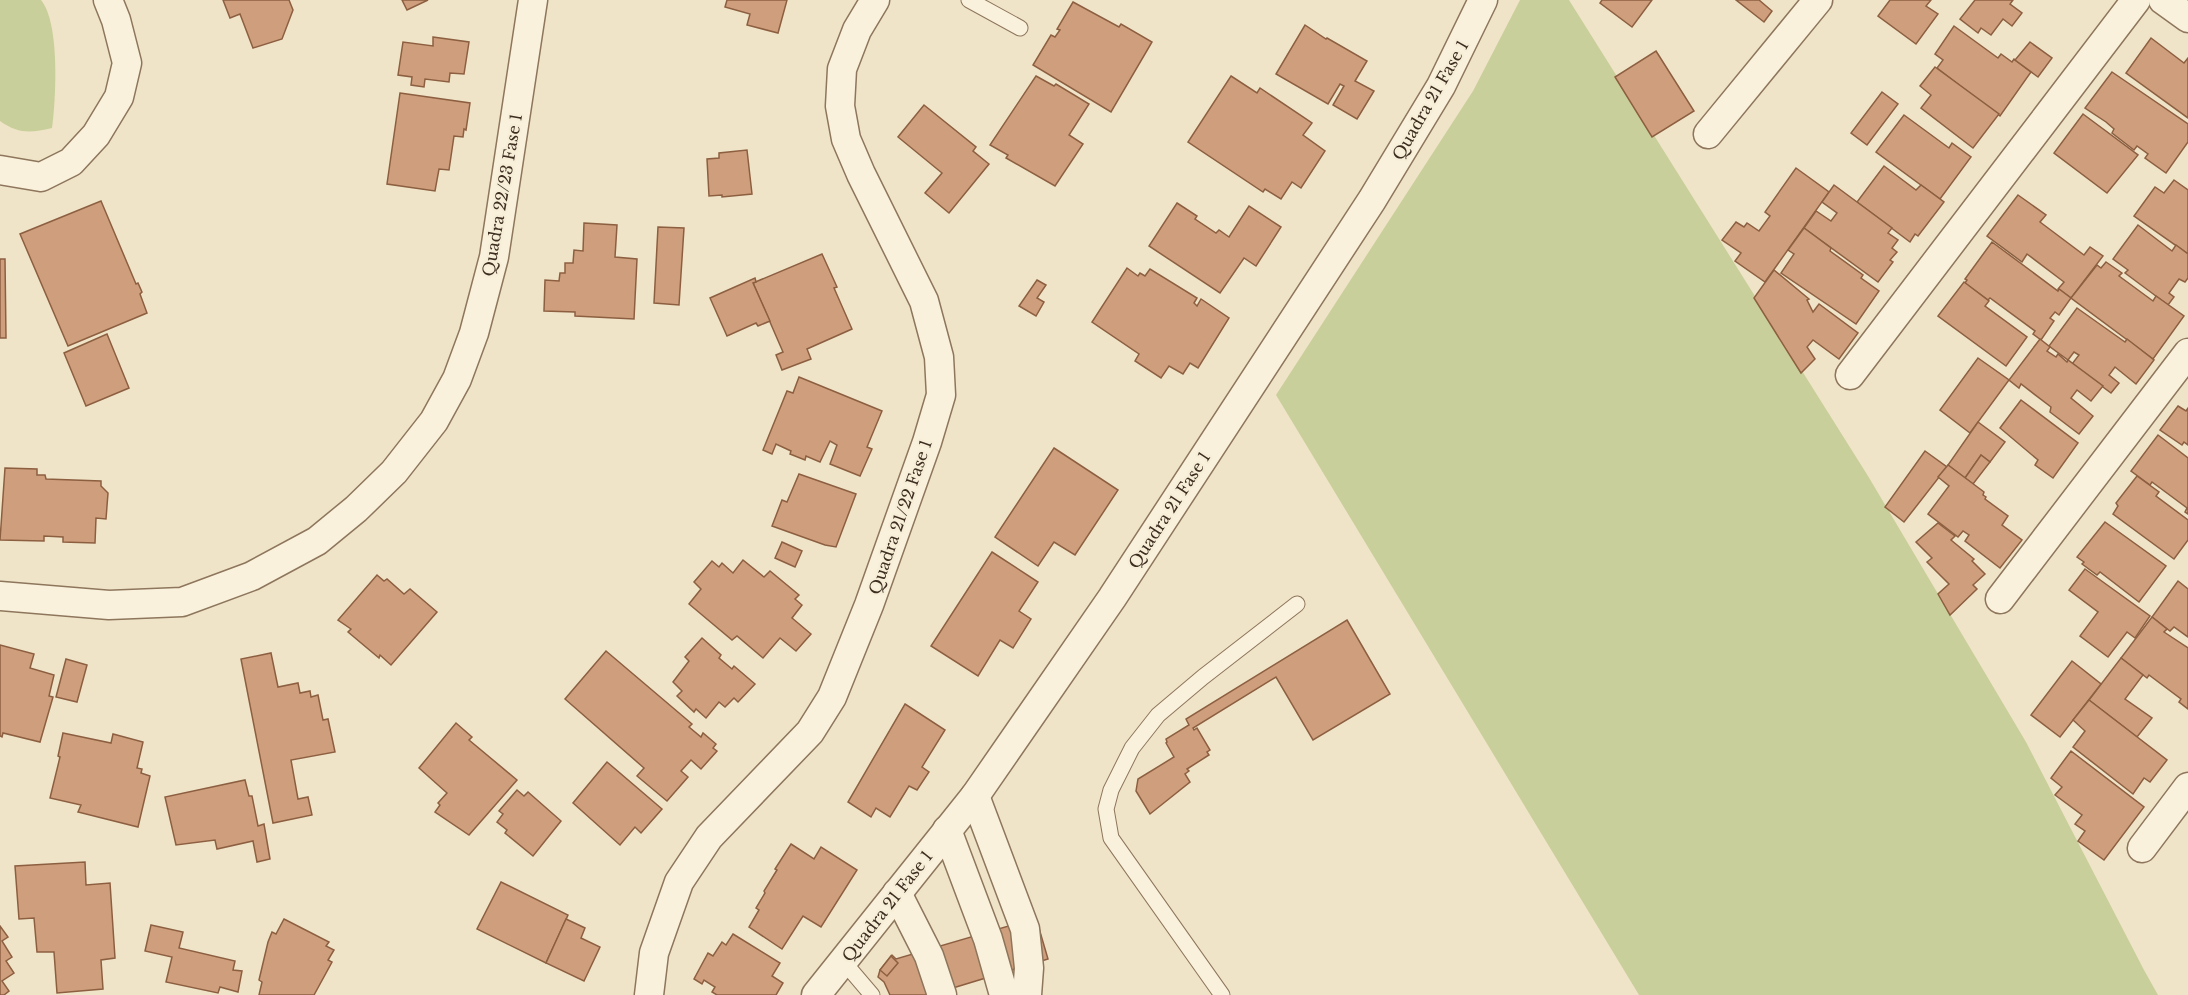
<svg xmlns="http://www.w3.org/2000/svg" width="2188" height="995" viewBox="0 0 2188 995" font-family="'Libre Baskerville',serif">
	<rect width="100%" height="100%" fill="#f0e4c8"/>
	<g fill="#c9cf9b">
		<path d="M0 0H41C60 23 56 98 52 128 31 133 18 134 0 121Z"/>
		<polygon points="1520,0 1569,0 1868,476 2026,742 2144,970 2158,995 1639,995 1276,395 1473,91"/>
	</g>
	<g fill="#cf9f7d" stroke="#8d5f41" stroke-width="1.5">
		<polygon points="223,0 289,0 293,10 282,39 253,48 240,14 230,18"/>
		<polygon points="402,0 428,0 407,10"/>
		<polygon points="727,0 787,0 778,33 747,25 750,14 725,7"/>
		<polygon points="1602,0 1652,0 1632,27 1600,3"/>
		<polygon points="1736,0 1759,0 1772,11 1764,22"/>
		<polygon points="1890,0 1931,0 1926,6 1938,14 1916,44 1878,16"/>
		<polygon points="1975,0 2013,0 2010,4 2022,13 2012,26 2003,19 1991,35 1981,28 1978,33 1960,19"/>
		<polygon points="1073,2 1119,27 1121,24 1152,42 1111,112 1033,65 1051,35 1055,37 1060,30 1057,29"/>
		<polygon points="1305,25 1326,39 1327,38 1367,61 1355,81 1374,91 1357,119 1333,105 1344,86 1340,84 1328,104 1276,74"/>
		<polygon points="1954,26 1998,58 2001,54 2012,62 2014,59 2031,72 2000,116 1937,68 1943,60 1935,54"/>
		<polygon points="433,37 469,42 464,74 450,73 449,82 425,79 424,87 411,85 412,77 398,75 403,42 433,46"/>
		<polygon points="2151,38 2184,63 2188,58 2188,118 2126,73"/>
		<polygon points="2030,42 2052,58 2038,77 2015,60"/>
		<polygon points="1656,51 1694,111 1652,137 1615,77"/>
		<polygon points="1935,67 1999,114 1973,148 1921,108 1931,95 1920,86"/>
		<polygon points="2112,72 2188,124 2188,142 2166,173 2145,158 2148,154 2137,146 2134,150 2112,133 2114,129 2106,122 2085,108"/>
		<polygon points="1036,76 1054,86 1056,84 1089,104 1069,135 1083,144 1055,186 1006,158 1008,155 990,145"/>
		<polygon points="1231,76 1257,93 1260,88 1312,123 1303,135 1325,151 1301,188 1292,182 1281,199 1265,189 1263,192 1188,142"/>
		<polygon points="1882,92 1898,104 1867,145 1851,133"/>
		<polygon points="400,93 470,103 466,130 464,129 463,137 454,136 449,170 439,169 435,191 387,184"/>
		<polygon points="924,105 976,147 973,151 989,164 949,213 925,193 942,173 898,137"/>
		<polygon points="2083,114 2138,155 2107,193 2054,153"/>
		<polygon points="1904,115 1949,148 1952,143 1971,157 1940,199 1876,152"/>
		<polygon points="747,150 752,194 722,197 722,195 709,196 707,159 719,158 719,153"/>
		<polygon points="1884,166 1916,190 1921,185 1944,202 1918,236 1915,234 1910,242 1857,202"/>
		<polygon points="1796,168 1829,192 1765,282 1735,261 1741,253 1722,240 1736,222 1744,227 1747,223 1759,231 1770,216 1765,212"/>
		<polygon points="2174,180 2188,190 2188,254 2134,216 2155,187 2164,193"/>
		<polygon points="1834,185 1892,228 1888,233 1898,240 1892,248 1897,252 1890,260 1893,262 1878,282 1804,228 1816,211 1831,221 1837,213 1822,202"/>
		<polygon points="2018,195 2046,215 2040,222 2084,255 2090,247 2103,256 2071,298 2058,289 2064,282 2027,254 2022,262 1987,236"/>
		<polygon points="101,201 136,284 138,283 142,292 140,294 147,313 68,346 20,234"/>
		<polygon points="1177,203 1197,216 1195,219 1216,233 1219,230 1229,237 1249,206 1281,227 1256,266 1244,258 1220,293 1149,246"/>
		<polygon points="584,223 617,225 615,257 637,259 634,319 575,316 575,312 544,311 545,280 559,281 560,273 565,273 565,263 573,263 574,250 583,251"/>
		<polygon points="2138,225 2172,251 2176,245 2188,254 2188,278 2185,282 2179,279 2169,293 2174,297 2168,305 2125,273 2128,270 2113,259"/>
		<polygon points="658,227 684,228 679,305 654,303"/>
		<polygon points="1804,228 1831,248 1830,251 1863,275 1861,278 1879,291 1856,324 1781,273 1794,254 1788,250"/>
		<polygon points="1992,242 2058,291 2059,289 2071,298 2059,315 2055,312 2050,318 2054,321 2041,340 2033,334 2035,331 1990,298 1988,300 1965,283 1967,280 1965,279"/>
		<polygon points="822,254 837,287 834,288 852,329 807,349 811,359 782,370 776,355 783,352 753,283"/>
		<polygon points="0,259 5,259 6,338 0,338"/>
		<polygon points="2106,262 2122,273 2119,276 2153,301 2156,296 2184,316 2153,359 2071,298 2097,265 2101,268"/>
		<polygon points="1127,268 1138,276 1140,273 1145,276 1150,269 1197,298 1194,303 1197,306 1201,299 1229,318 1198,368 1190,363 1183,374 1169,366 1161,378 1135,361 1139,354 1092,322"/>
		<polygon points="1774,270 1809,299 1807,300 1813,312 1819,304 1858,333 1839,359 1813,340 1807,347 1815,359 1801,373 1754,298"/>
		<polygon points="755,278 756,282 753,283 770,321 758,326 756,323 727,336 710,298"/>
		<polygon points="1037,280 1046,285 1037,298 1044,302 1036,316 1019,306"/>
		<polygon points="1964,282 1989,301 1985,306 2027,337 2006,366 1938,316"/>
		<polygon points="2077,308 2125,342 2127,339 2154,360 2136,384 2115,367 2109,375 2119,383 2111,393 2072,364 2079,355 2074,352 2068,360 2049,346"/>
		<polygon points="107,334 129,388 86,406 64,353"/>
		<polygon points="2040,339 2050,347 2047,351 2056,357 2058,354 2067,362 2068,360 2103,386 2091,401 2077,390 2071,398 2093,416 2079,434 2050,412 2051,407 2021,384 2019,388 2009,380"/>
		<polygon points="1978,358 2009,380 1970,433 1940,410"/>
		<polygon points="799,377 882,411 867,447 872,449 860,476 830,464 837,445 830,441 820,462 806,456 805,460 790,454 791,451 776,444 772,454 763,450 787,391 793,393"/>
		<polygon points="2021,400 2078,443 2053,478 2035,465 2038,460 2000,428"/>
		<polygon points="2178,406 2186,411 2188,408 2188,445 2184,442 2182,445 2160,430"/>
		<polygon points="1978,422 2005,442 1990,462 1981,455 1965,478 1948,465"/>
		<polygon points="2158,435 2188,458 2188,514 2185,512 2187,508 2152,482 2150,485 2131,471"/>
		<polygon points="1054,448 1118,490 1075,555 1054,542 1038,566 995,537"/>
		<polygon points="1925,451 1947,467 1904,522 1885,507"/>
		<polygon points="1981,455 1990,462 1973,484 1965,478"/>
		<polygon points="1948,465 1984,492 1983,495 1986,497 1985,499 2008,516 2002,525 2022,540 2000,568 1965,541 1969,535 1963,531 1958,537 1928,514 1949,486 1938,477"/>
		<polygon points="5,468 37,469 37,475 45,475 46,479 101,481 101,486 108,493 106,519 96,518 95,543 63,542 63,537 44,536 44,541 0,540"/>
		<polygon points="799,474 856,494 836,547 825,545 772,526 782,500 787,502"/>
		<polygon points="2137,476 2159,492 2156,496 2188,520 2188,540 2174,559 2113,514 2118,506 2116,503"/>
		<polygon points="2105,522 2166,566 2139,602 2100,572 2097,575 2082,564 2084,562 2077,557"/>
		<polygon points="1938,523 1955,536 1951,540 1974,559 1972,561 1985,574 1973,585 1977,589 1950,615 1938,594 1949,584 1927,562 1932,558 1916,542"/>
		<polygon points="782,542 802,551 795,567 775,558"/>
		<polygon points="992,552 1038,582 1019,611 1031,619 1013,648 1000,640 978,676 931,646"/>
		<polygon points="743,560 764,577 770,571 799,595 795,599 802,605 792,618 811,634 796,651 780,638 763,658 737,636 732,640 689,604 701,589 694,582 712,561 719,567 722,563 733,573"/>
		<polygon points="2085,569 2150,616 2135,638 2127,632 2108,657 2080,636 2098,612 2069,590"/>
		<polygon points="377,575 384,581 387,579 404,594 410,589 437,612 391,665 380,655 379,658 348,632 351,629 338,620"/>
		<polygon points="2178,581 2188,589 2188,637 2174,627 2170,631 2152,617"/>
		<polygon points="2152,617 2167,629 2164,632 2188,648 2188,709 2179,702 2181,699 2149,675 2147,678 2121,658"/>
		<polygon points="1347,620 1390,694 1313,740 1276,677 1193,728 1194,730 1197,728 1210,750 1207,752 1209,755 1187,769 1189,771 1185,774 1190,782 1150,814 1136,791 1138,779 1174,757 1166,743 1167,742 1166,739 1189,725 1186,719"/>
		<polygon points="702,638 721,655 719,658 732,669 734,666 755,684 738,702 734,698 725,707 719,702 706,718 696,709 694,712 677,696 682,691 673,682 689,661 685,657"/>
		<polygon points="0,645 34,654 30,668 54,675 49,696 53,697 40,742 3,733 2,737 0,736"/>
		<polygon points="606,651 692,724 689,727 701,737 703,733 716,744 713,748 717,751 701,769 691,760 681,771 688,777 667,801 637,776 644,768 565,699"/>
		<polygon points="271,653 278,687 298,683 300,693 310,691 311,697 318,695 323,720 328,719 335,752 291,760 298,799 308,797 312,815 273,823 241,659"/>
		<polygon points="2121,658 2143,675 2125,699 2152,718 2137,737 2089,700"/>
		<polygon points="66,659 87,665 77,702 56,697"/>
		<polygon points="2072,661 2101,684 2060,737 2031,715"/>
		<polygon points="2089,700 2167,760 2150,782 2144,778 2133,794 2073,747 2085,731 2073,720"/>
		<polygon points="905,704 945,730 922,767 929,772 917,790 909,786 890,817 876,808 871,817 848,802"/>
		<polygon points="456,723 472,737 469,740 517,780 469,835 435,812 440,805 438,803 447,793 419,768"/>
		<polygon points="63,733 111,743 113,734 143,742 137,768 142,769 141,773 150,776 138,827 78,812 81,805 50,798 60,757 58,756"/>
		<polygon points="2071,751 2144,807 2104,860 2078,841 2085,831 2075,824 2082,815 2055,795 2062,787 2051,778"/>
		<polygon points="607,762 662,809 641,833 635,827 620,845 573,803"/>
		<polygon points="245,780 249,796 252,796 258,826 264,824 270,859 257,862 253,841 217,849 215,840 176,845 165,797"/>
		<polygon points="517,790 524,796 528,792 561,821 533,856 505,833 507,830 497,822 503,814 499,811"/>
		<polygon points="791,844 814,859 821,847 857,870 821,927 803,916 782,949 749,927 759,910 756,908 765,893 764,891 777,870 775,869"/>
		<polygon points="85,862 86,885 110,883 115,958 101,960 103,989 57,993 54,952 37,952 34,918 19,919 15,866"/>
		<polygon points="501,882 568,915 546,963 477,929"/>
		<polygon points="1036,918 1048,959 930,995 890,995 884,982 878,977 880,970 892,955 896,959"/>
		<polygon points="284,919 329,942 326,946 334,950 328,960 332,962 314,995 259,995 262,982 259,980 268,942 272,932 276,934"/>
		<polygon points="566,919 585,928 581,938 600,947 584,981 546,963"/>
		<polygon points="151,925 183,932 179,948 235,961 233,970 242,971 238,992 220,987 218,993 166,982 172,957 145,951"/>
		<polygon points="0,926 8,937 2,941 12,957 6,961 14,973 2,981 9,991 4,995 0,995"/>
		<polygon points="733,934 780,963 772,976 783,983 776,995 717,995 712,992 715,987 704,980 702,984 694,979 708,953 713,956 722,942 726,945"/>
		<polygon points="891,956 898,963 887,976 880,970"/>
	</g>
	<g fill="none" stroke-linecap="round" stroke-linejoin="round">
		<defs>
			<g id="service">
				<polyline points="969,0 1020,28"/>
				<polyline points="843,961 872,995"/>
				<polyline points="1222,995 1111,838 1106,809 1111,790 1132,748 1158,715 1203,677 1297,604"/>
			</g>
			<g id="minor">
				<polyline points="2163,0 2188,18"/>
				<polyline points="1708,134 1818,0"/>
				<polyline points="0,170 41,177 71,162 96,135 119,97 127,63 116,20 108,0"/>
				<polyline points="1850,375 2136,0"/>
				<polyline points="0,596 109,605 182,602 252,576 317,541 356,509 394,472 434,421 457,379 474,333 494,257 533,0"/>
				<polyline points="2000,599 2188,353"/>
				<polyline points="975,796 1025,929 1029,968 1027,995"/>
				<polyline points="947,830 988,939 1004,995"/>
				<polyline points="2142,848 2188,787"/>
				<polyline points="897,893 929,956 942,995"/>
				<polyline points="649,995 654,953 679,882 709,837 810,732 832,697 869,605 927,442 941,395 939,357 924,301 861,174 846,139 840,106 842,69 857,30 875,0"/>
				<polyline points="816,995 975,796 1112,598 1372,200 1441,86 1483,0"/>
			</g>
		</defs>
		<use href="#service" stroke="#8d765c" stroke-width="17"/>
		<use href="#minor" stroke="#8d765c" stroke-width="31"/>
		<use href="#service" stroke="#faf1dc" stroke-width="15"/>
		<use href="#minor" stroke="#faf1dc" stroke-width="28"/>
	</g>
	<g text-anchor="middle" stroke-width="4.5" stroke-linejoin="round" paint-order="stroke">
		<g font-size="16" fill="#3d2e20" stroke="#f7eed8">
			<text transform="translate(1430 100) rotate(-60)" y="6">Quadra 21 Fase 1</text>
			<text transform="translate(502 195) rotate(-80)" y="6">Quadra 22/23 Fase 1</text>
			<text transform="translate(1169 510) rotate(-57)" y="6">Quadra 21 Fase 1</text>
			<text transform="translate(900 517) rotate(-71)" y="6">Quadra 21/22 Fase 1</text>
			<text transform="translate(887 906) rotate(-52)" y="6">Quadra 21 Fase 1</text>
		</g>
	</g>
</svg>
